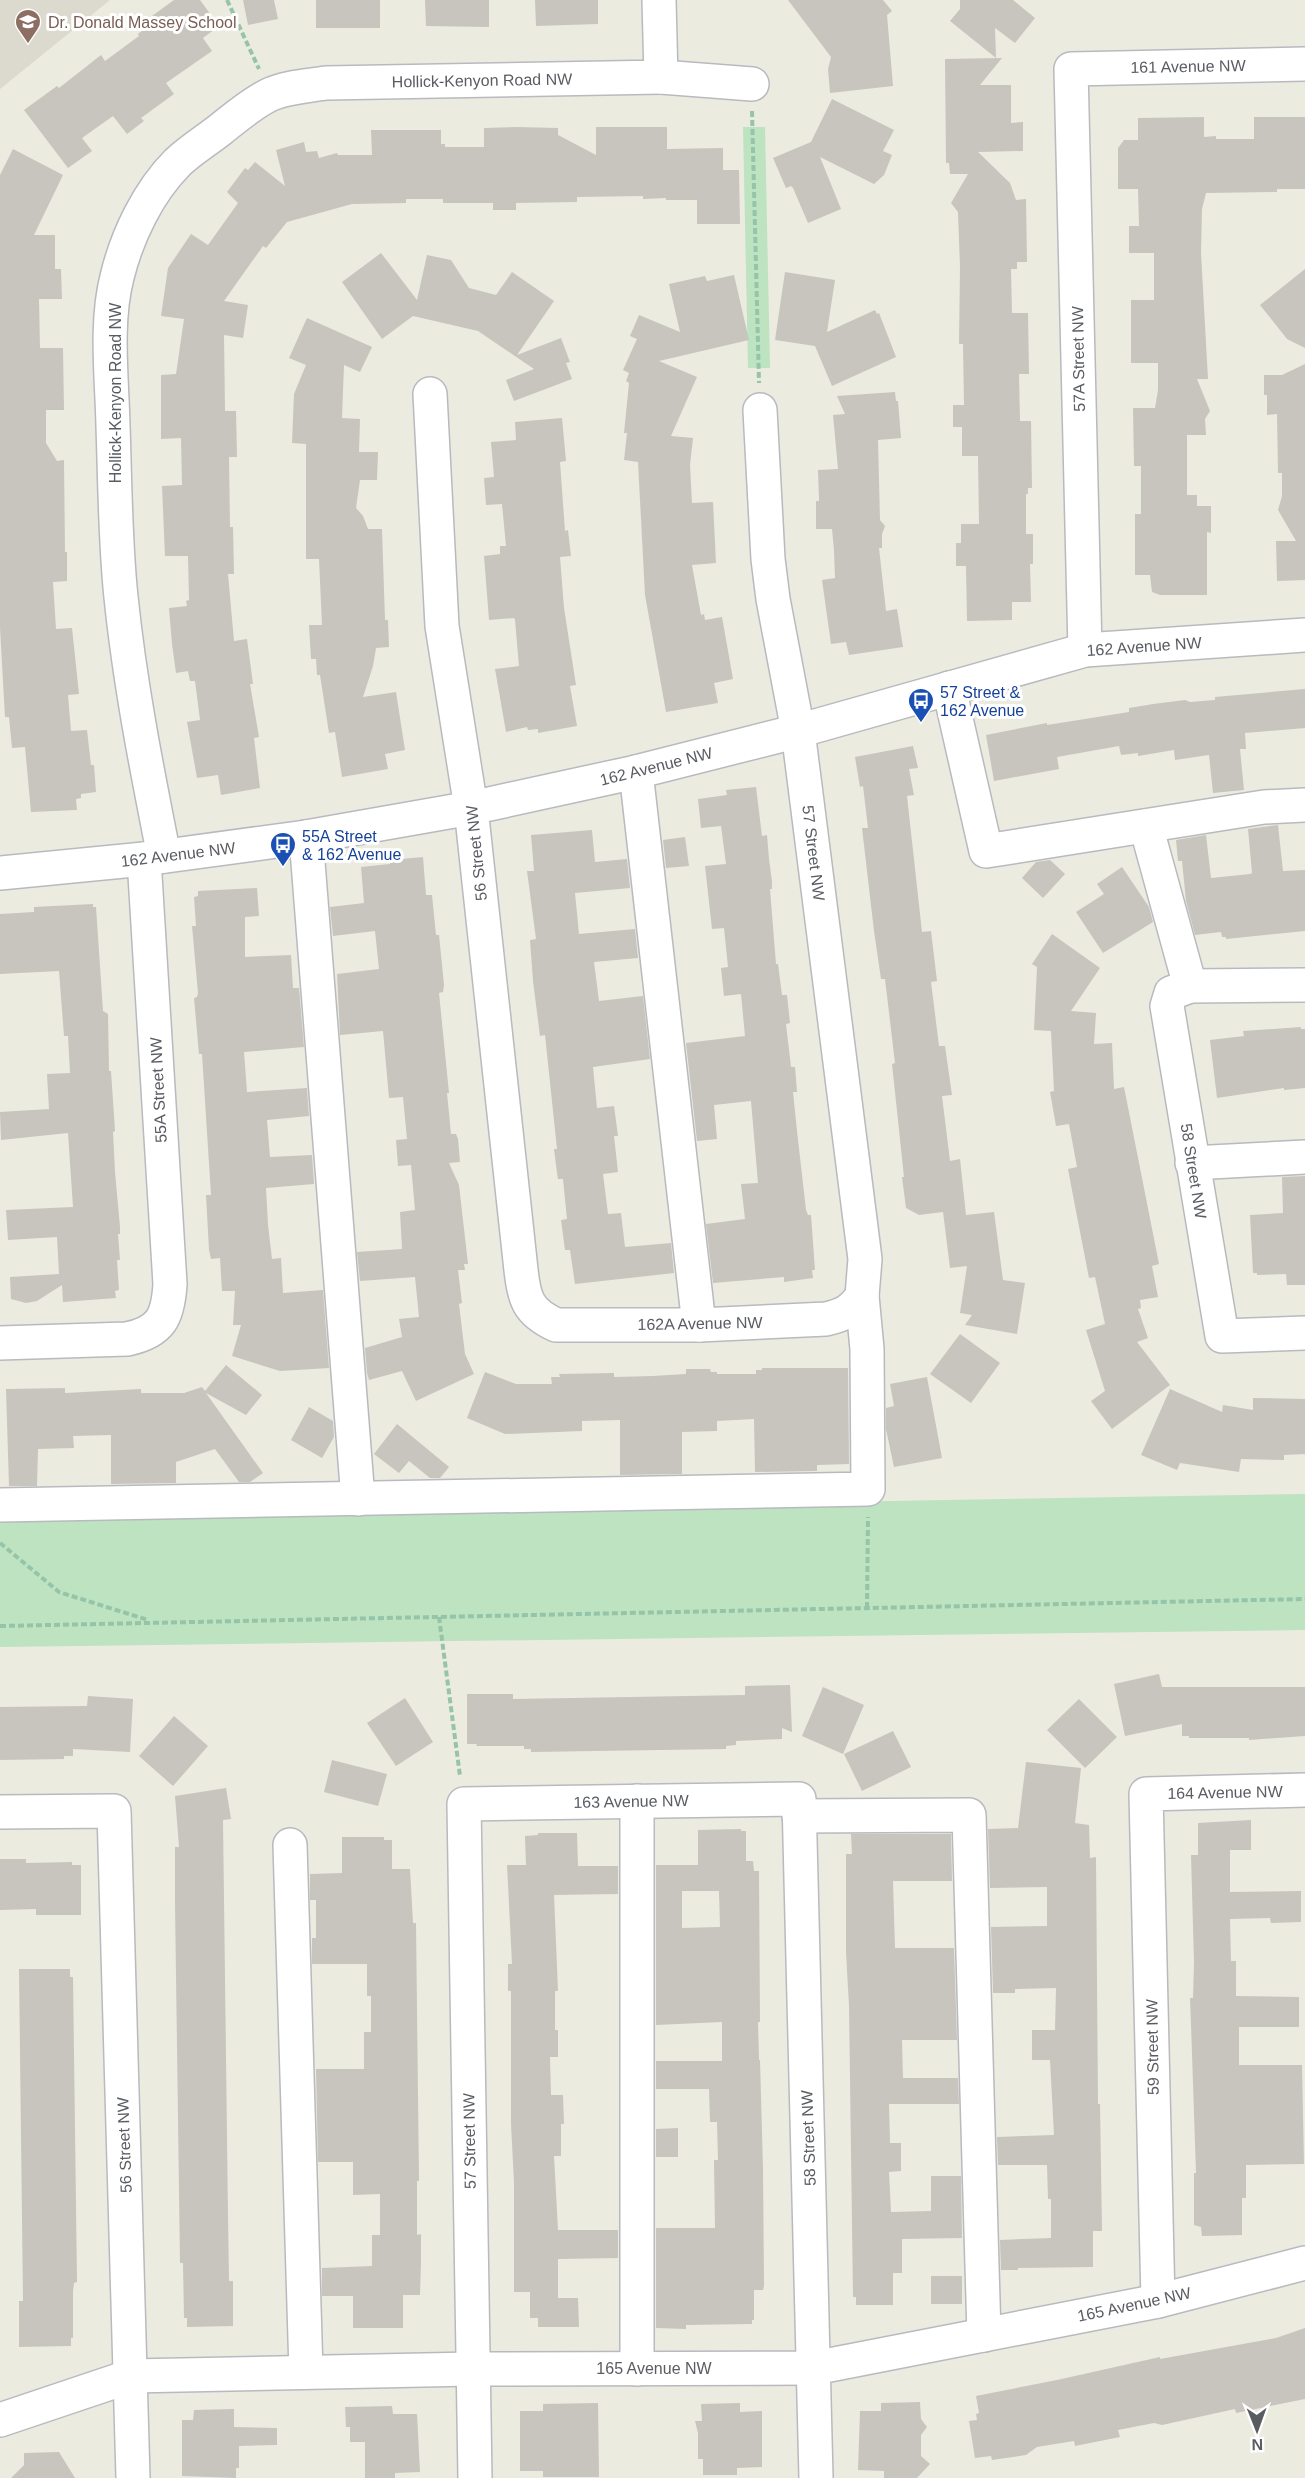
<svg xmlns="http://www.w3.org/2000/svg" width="1305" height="2478" viewBox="0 0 1305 2478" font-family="Helvetica,sans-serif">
	<rect width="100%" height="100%" fill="#ecebe0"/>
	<polygon fill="#dcdacf" points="0,0 110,0 0,89"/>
	<g fill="#bde3c1">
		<polygon points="743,127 765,127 770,368 748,368"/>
		<polygon points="1305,1494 1305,1630 0,1647 0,1516"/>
	</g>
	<g fill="#c7c5be" fill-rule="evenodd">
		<polygon points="174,0 200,0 219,26 203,38 212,51 166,83 174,94 141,118 144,121 127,134 113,116 82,138 92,151 68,168 24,110 57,86 59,88 101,55 105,61 139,36 138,34 155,21 152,16"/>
		<polygon points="243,0 274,0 278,19 248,25"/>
		<rect x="316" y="0" width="64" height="28"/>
		<polygon points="425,0 489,0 489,27 426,26"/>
		<polygon points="535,0 598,0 598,24 536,26"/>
		<polygon points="788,0 883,0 892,11 887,15 893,86 830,93 828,69 831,57"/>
		<polygon points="960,0 1013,0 1035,18 1015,43 995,28 996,58 950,21 960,9"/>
		<polygon points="1002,58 980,85 1011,85 1011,123 1023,122 1023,151 978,152 1010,183 1016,200 1026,199 1027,262 1017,262 1017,269 1011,269 1012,313 1028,313 1029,374 1019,374 1020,421 1031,421 1032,488 1028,488 1028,494 1026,494 1026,534 1033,534 1033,564 1030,564 1031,602 1012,602 1012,620 967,621 966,566 956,566 956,543 961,543 961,524 979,524 978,456 962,456 962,427 953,427 953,405 964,405 963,344 959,344 960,267 958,212 951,203 968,174 950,174 949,163 946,163 945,59"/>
		<polygon points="832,99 894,130 883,151 892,155 884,175 874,184 820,157 841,209 808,223 793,188 791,186 786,188 773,158 811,142"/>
		<polygon points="1204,117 1204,137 1216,136 1216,139 1254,139 1254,117 1305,117 1305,189 1277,189 1277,192 1206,193 1202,209 1201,253 1208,379 1197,379 1210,411 1205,419 1206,435 1187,435 1187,495 1197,495 1197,506 1211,506 1211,533 1207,532 1207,595 1160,595 1152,592 1150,575 1135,575 1135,514 1141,514 1141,466 1134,466 1133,408 1155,408 1158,390 1158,363 1131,363 1131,300 1154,300 1154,253 1129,253 1129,226 1139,226 1138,189 1118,189 1118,148 1124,140 1138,140 1138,118"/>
		<polygon points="516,127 558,128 558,135 596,155 596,127 667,127 667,149 723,148 723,170 739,170 740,224 697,224 697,200 666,200 666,198 643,199 643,196 577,197 577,202 516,203 516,210 493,210 493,203 443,203 443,199 406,199 406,203 352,204 287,222 266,248 263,246 224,301 248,305 243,338 224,335 225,411 236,411 237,457 229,457 230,527 233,527 234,574 228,574 234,641 247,639 253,684 250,684 259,737 254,738 260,788 221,795 218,775 197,778 187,722 200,720 195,681 190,681 188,671 176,673 172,644 169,608 187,606 186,601 189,600 188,556 165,556 162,486 182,485 181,438 161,439 161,375 176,374 184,319 161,316 168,268 191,234 208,245 238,203 227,192 245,168 248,170 255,162 285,186 276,150 304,142 306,152 317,151 319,158 337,153 338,155 372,155 371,130 441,130 441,144 445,144 445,147 484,147 484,128"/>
		<polygon points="13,149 63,175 34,235 55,235 55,269 61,269 62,299 39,299 40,348 63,348 64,410 46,410 46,443 57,461 64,460 65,552 67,552 67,581 53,582 56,629 72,628 79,694 68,695 71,731 87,730 91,765 94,765 96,792 81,794 81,798 76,799 77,810 31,812 25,747 12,748 9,717 5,717 0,628 0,175"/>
		<polygon points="381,253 417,300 427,255 451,260 469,288 496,295 512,272 554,301 517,355 561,338 570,362 566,363 572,379 514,401 506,380 534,369 478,331 413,316 382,339 342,282"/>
		<polygon points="1305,269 1305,348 1287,339 1260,305"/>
		<polygon points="785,272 835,280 827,332 875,310 877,314 879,313 896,357 832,386 815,346 775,340"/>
		<polygon points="734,275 749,340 659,361 697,377 671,436 693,438 690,465 692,503 713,502 716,563 692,565 701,615 704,614 705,620 722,617 733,679 714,683 718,703 666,712 645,595 638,462 624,460 627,433 624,433 629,383 626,381 629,373 623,370 637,339 630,336 639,315 680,332 669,284 705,276 707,281"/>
		<polygon points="307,318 372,347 360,372 344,365 342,418 360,419 359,452 378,452 377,480 360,480 356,508 363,516 368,529 382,529 385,620 388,620 389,647 376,648 373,666 363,697 396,692 405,750 385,754 388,769 342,777 335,732 329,733 320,675 317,675 316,659 311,659 309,625 322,625 319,559 306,559 306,444 292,443 294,394 306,365 289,358"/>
		<polygon points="1305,364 1305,580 1277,581 1276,541 1296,541 1278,510 1282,496 1282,473 1278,473 1277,414 1267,415 1267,395 1264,395 1264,375 1282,375"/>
		<polygon points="895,392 896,401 898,401 901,438 878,440 880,520 885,526 882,534 882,548 879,548 886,611 897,609 903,647 849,655 846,642 831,644 822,580 835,578 834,551 832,529 816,529 816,501 819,501 818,470 838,469 833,415 845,414 837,396"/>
		<polygon points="562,418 566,461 560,462 565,531 568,530 571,556 560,557 564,608 576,685 570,686 577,726 538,733 538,729 528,730 527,727 506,732 495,669 519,666 515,620 514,618 489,620 484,556 500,554 500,546 506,546 502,504 486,505 484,478 494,477 491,442 516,440 515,422"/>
		<polygon points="1305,689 1305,728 1245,733 1246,749 1240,749 1244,790 1213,793 1209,755 1175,760 1174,750 1138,756 1138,753 1121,755 1119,746 1057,757 1059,769 994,781 986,735 1047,723 1047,725 1129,712 1129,708 1153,704 1185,700 1190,702 1215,700 1215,697"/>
		<polygon points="913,746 918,768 909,769 914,795 907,796 922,932 931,931 937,981 931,982 939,1046 945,1046 952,1095 942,1096 950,1161 960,1159 966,1215 994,1212 1003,1280 1025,1283 1017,1334 965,1325 972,1315 960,1313 967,1266 950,1268 943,1212 919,1215 906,1208 902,1177 904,1177 892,1064 895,1063 885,979 881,979 874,931 862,828 868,828 863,786 860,787 855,757"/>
		<polygon points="756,787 762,836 767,835 769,859 772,882 772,889 770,889 776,964 778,964 782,995 787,995 790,1023 786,1024 791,1067 795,1067 797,1092 793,1092 797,1131 806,1210 808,1215 811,1215 815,1270 812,1270 813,1278 784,1282 784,1277 713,1283 706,1224 745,1219 741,1184 758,1183 751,1101 714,1105 717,1139 697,1141 686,1043 745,1036 741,994 724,996 721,968 728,967 724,928 712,929 705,866 726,864 721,826 701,828 698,799 727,795 726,790"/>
		<polygon points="1278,825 1283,871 1305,870 1305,931 1226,939 1226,937 1222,937 1221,932 1195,935 1186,901 1182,861 1178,861 1176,840 1206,835 1211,878 1250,874 1252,873 1248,829"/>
		<polygon points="592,830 595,862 627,859 630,888 575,893 579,934 635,929 638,958 594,962 599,1001 643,996 650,1059 593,1067 597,1108 614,1106 618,1136 614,1136 618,1172 603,1174 608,1214 621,1213 625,1247 671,1243 674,1273 575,1284 570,1250 565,1250 561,1220 567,1219 563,1179 558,1179 557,1173 554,1149 557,1149 545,1035 540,1036 533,981 530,940 536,939 527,871 534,871 531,835"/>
		<polygon points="685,837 689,866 666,868 663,840"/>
		<polygon points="423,857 426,895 432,895 436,935 439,935 444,985 443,992 439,993 449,1093 447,1093 451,1134 456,1134 458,1139 460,1162 449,1163 459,1185 468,1264 464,1264 465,1270 458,1270 462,1303 459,1304 465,1354 474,1374 416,1401 402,1371 369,1380 367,1373 365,1348 402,1337 399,1319 419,1317 415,1277 360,1281 357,1252 402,1249 400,1212 415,1210 411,1165 398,1166 396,1140 407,1139 403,1097 389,1098 383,1031 340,1035 337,974 379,969 375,931 333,936 330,907 364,903 361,867 390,864 390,860"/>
		<polygon points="1050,860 1065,874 1043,898 1022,878 1036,862"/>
		<polygon points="1122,867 1149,907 1153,922 1103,953 1076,912 1104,894 1097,884"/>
		<polygon points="257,888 259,916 245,917 245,957 291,955 293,988 299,988 304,1047 244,1052 247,1092 307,1088 309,1116 267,1120 270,1157 312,1155 314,1184 266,1188 268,1225 272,1259 281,1258 283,1293 323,1290 329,1368 280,1371 232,1356 241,1325 233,1325 235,1291 222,1291 220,1258 211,1259 209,1250 206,1195 211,1195 202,1054 199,1054 194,998 197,997 198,993 192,926 196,926 194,897 198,896 198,891"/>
		<polygon points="93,904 93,907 96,907 103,1011 108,1014 109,1071 111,1071 115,1131 113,1132 115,1172 120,1227 120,1234 118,1234 120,1260 117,1260 119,1290 115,1291 116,1298 63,1302 62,1285 37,1301 26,1303 11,1299 10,1277 59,1274 57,1237 8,1240 6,1210 73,1207 68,1133 1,1140 0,1112 49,1109 47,1074 70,1073 68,1036 64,1036 59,971 0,974 0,914 34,912 34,907"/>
		<polygon points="1052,934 1100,968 1071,1011 1096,1013 1094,1044 1112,1043 1114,1089 1124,1087 1159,1264 1152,1266 1158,1297 1140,1300 1141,1308 1138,1309 1148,1338 1137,1342 1170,1385 1112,1429 1091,1401 1105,1391 1086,1330 1105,1324 1095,1277 1089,1278 1075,1206 1068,1169 1077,1167 1069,1124 1056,1126 1050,1092 1054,1091 1051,1031 1034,1030 1037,967 1032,964"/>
		<polygon points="1301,1027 1301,1029 1305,1029 1305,1088 1284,1090 1284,1088 1217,1098 1210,1040 1244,1036 1243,1031"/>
		<polygon points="1305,1176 1305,1285 1287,1285 1286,1274 1257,1275 1257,1273 1253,1273 1250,1215 1283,1213 1282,1177"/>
		<polygon points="960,1334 1000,1363 971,1403 930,1374"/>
		<polygon points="226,1365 262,1395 246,1415 206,1393 263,1473 250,1482 239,1482 215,1449 176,1462 176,1483 111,1484 111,1435 73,1436 74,1448 38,1449 37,1486 9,1486 6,1389 65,1388 65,1393 141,1389 141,1393 184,1393 202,1387 205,1391"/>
		<polygon points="762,1368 848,1368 849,1464 817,1465 817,1471 755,1472 754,1419 717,1421 717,1431 682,1432 682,1474 620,1475 620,1420 582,1421 582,1431 505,1434 467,1418 485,1372 516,1384 552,1384 551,1377 560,1377 559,1374 614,1373 614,1377 653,1376 686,1374 686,1369 710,1369 711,1372 717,1372 717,1374 756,1374 756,1370 762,1370"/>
		<polygon points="927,1377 942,1458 894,1467 886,1429 886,1408 894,1406 890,1384"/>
		<polygon points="1170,1389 1222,1412 1223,1405 1253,1410 1253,1398 1305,1399 1305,1454 1284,1455 1284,1460 1241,1459 1239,1472 1180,1463 1177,1470 1141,1455"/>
		<polygon points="309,1407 333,1421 334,1437 322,1458 291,1440"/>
		<polygon points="397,1424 449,1467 440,1478 430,1478 409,1461 399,1473 374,1454"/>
		<polygon points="1159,1674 1162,1687 1305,1687 1305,1736 1249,1740 1249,1738 1189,1738 1189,1736 1182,1736 1182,1724 1125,1736 1114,1684"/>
		<polygon points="790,1685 792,1732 782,1728 782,1739 736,1741 736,1745 726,1746 726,1749 531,1752 531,1749 524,1749 524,1746 476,1746 477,1744 467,1744 467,1694 513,1694 513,1699 745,1695 745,1686"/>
		<polygon points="823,1687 864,1705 843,1754 802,1736"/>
		<polygon points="88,1696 133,1699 130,1752 73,1749 73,1756 64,1756 64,1759 0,1760 0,1707 87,1706"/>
		<polygon points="405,1698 433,1742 396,1766 367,1723"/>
		<polygon points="1079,1699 1117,1737 1085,1768 1047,1730"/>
		<polygon points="174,1716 208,1746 173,1786 139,1756"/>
		<polygon points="893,1731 911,1767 862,1791 844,1754"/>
		<polygon points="332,1760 387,1774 378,1806 324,1792"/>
		<polygon points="1026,1762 1081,1768 1075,1823 1089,1825 1090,1858 1096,1857 1098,2104 1100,2104 1102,2231 1093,2231 1093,2267 1018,2268 1018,2270 1001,2270 1000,2240 1051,2238 1051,2199 1048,2199 1047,2165 998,2165 997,2137 1054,2135 1050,2060 1032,2060 1032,2030 1055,2030 1056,1988 1015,1989 1015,1993 993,1993 991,1927 1047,1926 1047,1887 990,1888 988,1829 1018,1828"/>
		<polygon points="226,1788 231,1819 223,1820 228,2215 229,2281 233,2281 233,2326 187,2327 187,2318 184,2318 183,2263 180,2263 175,1903 175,1847 179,1847 175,1796"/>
		<polygon points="1251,1820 1251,1850 1230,1850 1230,1892 1301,1891 1301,1922 1271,1923 1270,1918 1230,1919 1231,1961 1236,1961 1236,1996 1299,1997 1299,2027 1239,2027 1239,2065 1302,2065 1304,2164 1246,2165 1246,2198 1242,2198 1242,2235 1202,2236 1201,2227 1194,2225 1194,2173 1196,2173 1191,2024 1190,1998 1193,1998 1194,1962 1191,1855 1198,1855 1198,1823"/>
		<path d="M741 1829V1831H746V1861H753L754 1871H759L760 2022H758L759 2060H760L763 2169 764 2286 763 2290H754V2320H752V2324L686 2325V2329L656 2328V2228H715L714 2160H718L717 2122H710L709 2089H656V2061H722V2022L656 2025V1865H698V1830ZM682 1891H719L720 1927 682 1928Z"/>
		<polygon points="538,1833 577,1833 578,1866 618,1866 618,1894 554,1895 558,1991 555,1991 555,2030 558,2030 558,2057 550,2057 551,2095 563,2095 564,2124 561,2124 561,2156 554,2156 558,2230 618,2230 618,2258 558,2259 558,2298 578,2298 579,2327 538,2327 538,2318 530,2318 530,2292 514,2292 514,2183 511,2124 511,1991 508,1991 508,1964 512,1964 507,1865 526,1865 525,1836 538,1835"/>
		<polygon points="851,1834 951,1834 952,1881 893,1881 895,1948 954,1948 957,2040 902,2040 903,2078 958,2078 959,2104 889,2104 890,2143 901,2143 901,2171 889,2172 891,2212 931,2211 931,2176 961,2176 962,2238 902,2239 902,2273 893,2273 893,2305 856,2305 856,2297 853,2297 849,2006 846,1952 846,1854 852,1854"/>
		<polygon points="342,1837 384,1837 384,1840 392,1840 392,1869 410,1869 413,1923 416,1923 419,2181 417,2181 417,2235 421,2234 421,2261 420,2295 403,2295 403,2328 353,2328 353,2296 322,2296 322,2268 372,2266 372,2235 380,2235 380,2194 353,2195 353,2162 318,2162 316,2069 364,2069 364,2032 371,2032 371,1996 367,1996 367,1964 312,1964 312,1938 316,1938 316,1900 310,1900 310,1874 342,1873"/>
		<polygon points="0,1859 26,1859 26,1863 72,1862 72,1865 81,1865 81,1915 36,1915 36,1909 0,1910"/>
		<polygon points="19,1969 70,1969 70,1977 73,1977 77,2282 74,2283 73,2291 73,2338 71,2338 71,2346 19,2347 19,2301 23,2301"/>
		<polygon points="678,2128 678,2157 656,2157 656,2129"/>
		<rect x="931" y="2276" width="31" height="28"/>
		<polygon points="1305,2328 1305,2399 1236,2413 1235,2409 1162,2425 1154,2423 1118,2430 1120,2437 1075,2446 1074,2441 1037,2447 1026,2455 992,2460 991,2456 975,2458 969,2421 977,2420 976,2414 979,2413 976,2396 1057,2380 1160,2357 1160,2359 1276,2338"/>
		<polygon points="920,2402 921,2419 927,2427 921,2435 921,2456 930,2464 917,2478 884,2478 884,2471 858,2470 860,2411 881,2411 881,2403"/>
		<polygon points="598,2403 599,2477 543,2477 543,2471 520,2471 520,2411 543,2411 543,2404"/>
		<polygon points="740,2403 740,2412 762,2411 762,2467 737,2468 737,2475 703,2475 703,2459 698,2459 698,2433 695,2421 702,2421 701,2404"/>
		<polygon points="392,2406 393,2414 417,2414 420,2472 395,2473 395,2478 365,2478 365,2442 350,2442 350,2427 346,2427 345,2407"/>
		<polygon points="234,2409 234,2427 277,2428 277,2445 239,2446 239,2468 236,2468 236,2478 182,2476 182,2420 193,2420 194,2410"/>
		<polygon points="59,2452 75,2478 11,2478 24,2465 24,2453"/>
	</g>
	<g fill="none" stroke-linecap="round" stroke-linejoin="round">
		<defs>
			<g id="minor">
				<polyline points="661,77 752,84"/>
				<path d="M430 394 442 626 471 808 521 1270C524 1299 528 1312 556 1325H699L826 1319C843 1315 852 1311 862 1296"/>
				<polyline points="1085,650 1071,69 1305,64"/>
				<polyline points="949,688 986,851 1264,807 1305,805"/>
				<polyline points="636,772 699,1325"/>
				<polyline points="1146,826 1190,986"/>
				<polyline points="306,837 358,1499"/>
				<path d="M164 856C147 770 130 685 121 597 115 541 115 483 113 426 112 378 105 324 117 277 127 236 148 192 178 162 191 150 207 140 221 129 236 117 251 104 269 95 286 87 307 86 326 83L661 77 659 0"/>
				<polyline points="0,873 144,859 306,837 471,808 636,772 798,731 1085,650 1305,635"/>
				<polyline points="1305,985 1190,986 1171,993 1167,1006 1222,1336 1305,1333"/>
				<polyline points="1192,1163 1305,1157"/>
				<path d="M0 1343 127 1339C161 1332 168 1317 170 1284L144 859"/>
				<polyline points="0,1505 868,1489 867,1349 862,1296 865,1259 798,731 773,599 768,559 760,410"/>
				<polyline points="637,1801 637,2369"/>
				<polyline points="0,1812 114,1811 133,2478"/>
				<polyline points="799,1816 969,1815 984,2335"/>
				<polyline points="290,1845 306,2372"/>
				<polyline points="1158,2301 1146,1794 1305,1790"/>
				<polyline points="0,2420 131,2376 472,2369 814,2368 1158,2301 1305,2263"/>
				<polyline points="475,2478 464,1804 799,1799 816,2478"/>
			</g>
		</defs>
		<use href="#minor" stroke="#b8babf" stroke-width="36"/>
		<g stroke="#96c4a8" stroke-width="4" stroke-dasharray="6 3" stroke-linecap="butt">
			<polyline points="227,0 259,69"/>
			<polyline points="752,111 759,383"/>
			<polyline points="0,1543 59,1592 148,1620"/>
			<polyline points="867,1608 868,1517"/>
			<polyline points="439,1617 460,1776"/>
			<polyline points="0,1626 1305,1599"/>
		</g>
		<use href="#minor" stroke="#fff" stroke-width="33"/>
	</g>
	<defs>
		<symbol id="school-pin" viewBox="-11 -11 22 30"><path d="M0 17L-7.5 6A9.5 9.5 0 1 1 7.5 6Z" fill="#8d6e63" stroke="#fff"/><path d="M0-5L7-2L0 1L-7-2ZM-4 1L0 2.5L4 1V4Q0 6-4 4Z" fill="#fff"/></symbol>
		<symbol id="bus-pin" viewBox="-11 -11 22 30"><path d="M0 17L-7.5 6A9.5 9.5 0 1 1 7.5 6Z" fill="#1a4fb4" stroke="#fff"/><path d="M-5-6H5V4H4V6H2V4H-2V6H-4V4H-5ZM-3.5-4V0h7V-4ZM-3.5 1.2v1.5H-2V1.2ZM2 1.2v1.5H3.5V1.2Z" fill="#fff"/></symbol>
	</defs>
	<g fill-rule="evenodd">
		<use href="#school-pin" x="13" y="7" width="30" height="40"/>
		<use href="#bus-pin" x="906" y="686" width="30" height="40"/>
		<use href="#bus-pin" x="268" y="830" width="30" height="40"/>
	</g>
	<g text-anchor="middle" stroke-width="6" stroke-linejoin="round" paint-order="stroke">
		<g font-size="16" fill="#785e54" stroke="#fff" text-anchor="start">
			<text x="48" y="28">Dr. Donald Massey School</text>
		</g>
		<g font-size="16" fill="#595c61" stroke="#fff">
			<text transform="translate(1188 66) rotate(-1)" y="6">161 Avenue NW</text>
			<text transform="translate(482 80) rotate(-1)" y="6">Hollick-Kenyon Road NW</text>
			<text transform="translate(1078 359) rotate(-91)" y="6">57A Street NW</text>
			<text transform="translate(115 393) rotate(-90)" y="6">Hollick-Kenyon Road NW</text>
			<text transform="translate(1144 646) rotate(-4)" y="6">162 Avenue NW</text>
			<text transform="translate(656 766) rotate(-14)" y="6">162 Avenue NW</text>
			<text transform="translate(476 853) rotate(-96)" y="6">56 Street NW</text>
			<text transform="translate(814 853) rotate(83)" y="6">57 Street NW</text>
			<text transform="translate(178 854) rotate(-7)" y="6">162 Avenue NW</text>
			<text transform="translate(158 1090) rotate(-93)" y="6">55A Street NW</text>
			<text transform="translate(1194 1171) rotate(81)" y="6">58 Street NW</text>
			<text transform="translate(700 1323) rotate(-1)" y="6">162A Avenue NW</text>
			<text transform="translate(1225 1792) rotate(-1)" y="6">164 Avenue NW</text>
			<text transform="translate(631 1801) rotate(-1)" y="6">163 Avenue NW</text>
			<text transform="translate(1152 2047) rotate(-91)" y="6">59 Street NW</text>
			<text transform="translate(808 2138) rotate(-92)" y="6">58 Street NW</text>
			<text transform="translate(469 2141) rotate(-91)" y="6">57 Street NW</text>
			<text transform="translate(124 2145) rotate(-92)" y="6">56 Street NW</text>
			<text transform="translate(1134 2304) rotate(-12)" y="6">165 Avenue NW</text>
			<text x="654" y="2374">165 Avenue NW</text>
		</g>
		<g font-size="16" fill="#164399" stroke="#fff" text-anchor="start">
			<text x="940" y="698">57 Street &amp;<tspan x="940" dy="18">162 Avenue</tspan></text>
			<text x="302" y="842">55A Street<tspan x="302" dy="18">&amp; 162 Avenue</tspan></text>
		</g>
	</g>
	<g transform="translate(1257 2430) rotate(179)" stroke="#ffffff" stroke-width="4.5" paint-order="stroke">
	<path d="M0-4.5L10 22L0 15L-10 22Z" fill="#595c61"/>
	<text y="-9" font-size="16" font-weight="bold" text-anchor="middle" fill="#595c61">N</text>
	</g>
</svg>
